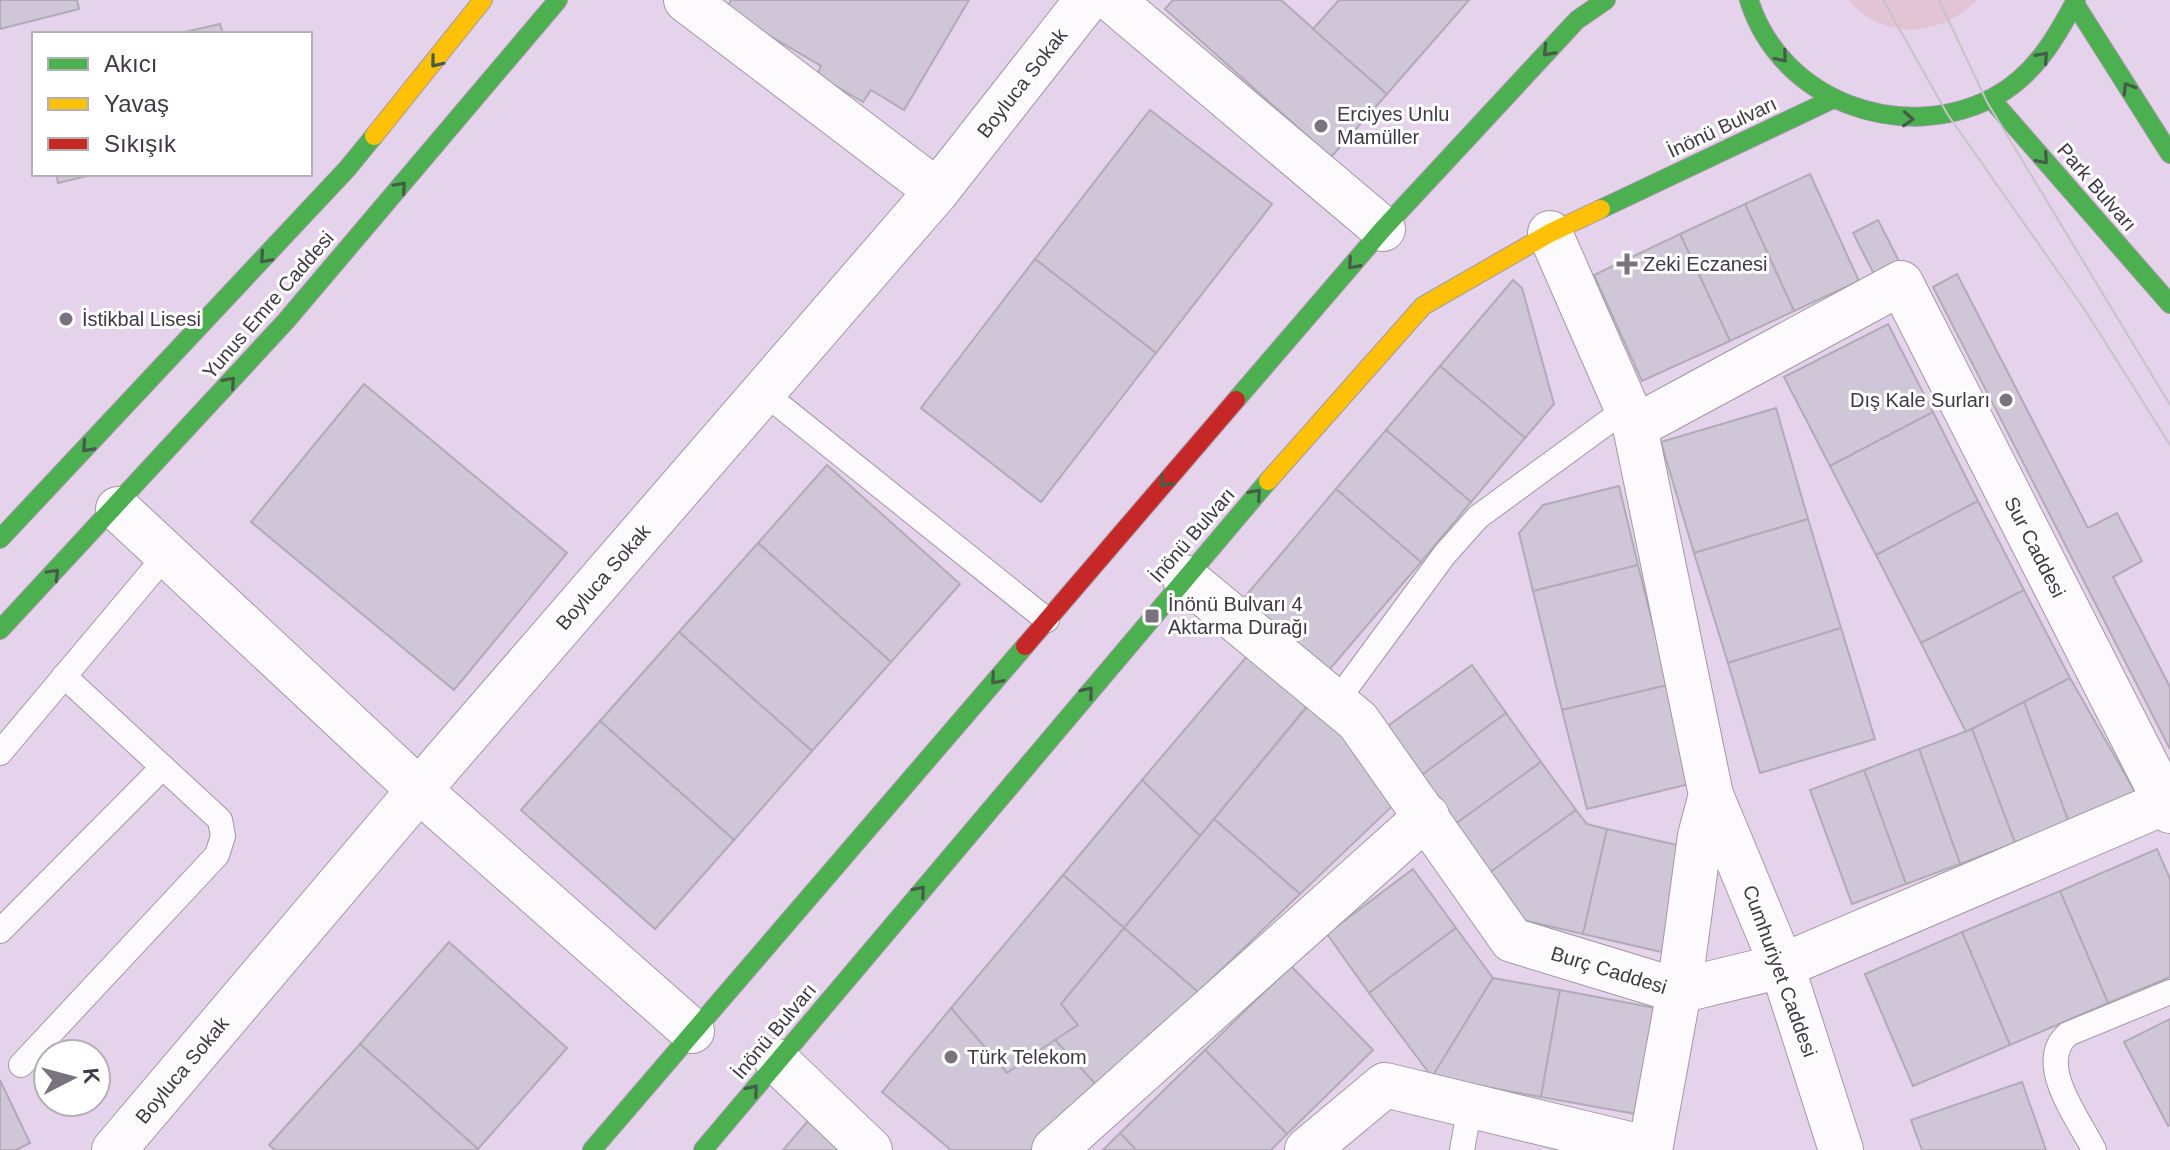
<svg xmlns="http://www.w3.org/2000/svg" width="2170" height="1150" viewBox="0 0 2170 1150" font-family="Arial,sans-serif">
	<rect width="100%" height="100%" fill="#e8ddec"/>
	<path fill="#e5d2eb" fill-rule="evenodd" d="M0 0H2170V1150H0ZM34 34H310V174H34ZM48 1054H96V1102H48Z"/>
	<path fill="#e2c4d4" d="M1849 0H1977C1942 36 1883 42 1849 0Z"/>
	<g fill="#cfc7d7" stroke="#b2abb7" stroke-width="2">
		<polygon points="0,0 77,0 79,9 0,29"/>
		<polygon points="731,0 969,0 904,110 871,90 863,102 817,75 821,66 726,10"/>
		<polygon points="1173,0 1281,0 1387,94 1331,157 1165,9"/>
		<polygon points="1339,0 1469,0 1387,94 1313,29"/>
		<polygon points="220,24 223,34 176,34"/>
		<polygon points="1150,110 1272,204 1156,353 1035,259"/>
		<polygon points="56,174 95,174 58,183"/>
		<polygon points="1810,174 1859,281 1794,311 1745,204"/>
		<polygon points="1745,204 1794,311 1730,341 1680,234"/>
		<polygon points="1878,220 1902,267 1877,280 1853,233"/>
		<polygon points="1680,234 1730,341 1642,381 1594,275"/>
		<polygon points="1035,259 1156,353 1041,502 921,408"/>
		<polygon points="1957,274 2088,528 2117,513 2142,561 2113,577 2170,687 2170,749 1933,287"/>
		<polygon points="1513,280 1522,288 1554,404 1525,438 1440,366"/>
		<polygon points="1888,324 1933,412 1830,466 1784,377"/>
		<polygon points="1440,366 1525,438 1471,502 1386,430"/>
		<polygon points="364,384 567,553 454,690 251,522"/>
		<polygon points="1776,408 1808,519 1694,553 1661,442"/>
		<polygon points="1933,412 1978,501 1876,555 1830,466"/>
		<polygon points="1386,430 1471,502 1421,562 1336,489"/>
		<polygon points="827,465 960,584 891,662 758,543"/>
		<polygon points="1619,486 1638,565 1533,591 1519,533 1543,505"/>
		<polygon points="1336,489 1421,562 1318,683 1233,611"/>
		<polygon points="1978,501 2024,590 1921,643 1876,555"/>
		<polygon points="1808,519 1841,628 1728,663 1694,553"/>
		<polygon points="758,543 891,662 812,751 679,632"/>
		<polygon points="1638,565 1668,685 1562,710 1533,591"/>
		<polygon points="2024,590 2070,678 1966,732 1921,643"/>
		<polygon points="1841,628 1875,739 1760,773 1728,663"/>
		<polygon points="679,632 812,751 734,840 600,721"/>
		<polygon points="1248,655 1307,706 1200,836 1142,780"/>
		<polygon points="1472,665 1506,713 1419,777 1385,728"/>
		<polygon points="2070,678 2138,797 2069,823 2024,702"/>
		<polygon points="1668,685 1693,783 1587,809 1562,710"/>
		<polygon points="1317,695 1407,792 1300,894 1214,819"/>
		<polygon points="2024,702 2069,823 2015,843 1972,729"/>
		<polygon points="1506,713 1541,762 1454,825 1419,777"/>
		<polygon points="600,721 734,840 655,929 521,810"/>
		<polygon points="1972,729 2015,843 1960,864 1919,749"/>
		<polygon points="1919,749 1960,864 1906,884 1864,770"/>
		<polygon points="1541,762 1576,810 1489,873 1454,825"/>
		<polygon points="1864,770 1906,884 1852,904 1810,790"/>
		<polygon points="1142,780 1200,836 1124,928 1063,875"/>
		<polygon points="1576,810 1587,824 1607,829 1583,934 1523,920 1489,873"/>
		<polygon points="1214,819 1300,894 1198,992 1124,928"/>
		<polygon points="1607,829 1690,848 1666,953 1583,934"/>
		<polygon points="2157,849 2170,879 2170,977 2108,1003 2060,891"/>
		<polygon points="1413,869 1456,928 1369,993 1327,934"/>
		<polygon points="1063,875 1124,928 1061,1004 1078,1025 1007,1073 951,1008"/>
		<polygon points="2060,891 2108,1003 2010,1045 1962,932"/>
		<polygon points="1124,928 1198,992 1099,1088 1055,1040 1078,1025 1061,1004"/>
		<polygon points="1456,928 1493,978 1432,1077 1369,993"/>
		<polygon points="1962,932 2010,1045 1913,1086 1865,974"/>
		<polygon points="449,942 567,1048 478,1149 360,1044"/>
		<polygon points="1291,966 1373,1050 1287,1134 1205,1050"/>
		<polygon points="1493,978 1560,990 1541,1097 1432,1077"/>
		<polygon points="1560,990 1666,1010 1647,1116 1541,1097"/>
		<polygon points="951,1008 1007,1073 1055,1040 1099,1088 1034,1150 951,1150 882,1092"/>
		<polygon points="2170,1019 2170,1125 2168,1126 2124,1042"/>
		<polygon points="360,1044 478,1149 477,1150 275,1150 269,1145"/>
		<polygon points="1205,1050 1287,1134 1271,1150 1136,1150 1120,1133"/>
		<polygon points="0,1080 30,1143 16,1150 0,1150"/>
		<polygon points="2022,1082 2046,1150 1922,1150 1911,1120"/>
		<polygon points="808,1121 841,1150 783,1150"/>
		<polygon points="1120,1133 1136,1150 1103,1150"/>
	</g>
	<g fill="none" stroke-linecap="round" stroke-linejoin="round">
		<defs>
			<g id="lane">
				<polyline points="763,392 1047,620"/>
				<polyline points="1336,702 1445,554 1478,517 1627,408"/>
				<polyline points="0,753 167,554"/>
				<polyline points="0,931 163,767"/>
				<polyline points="21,1065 217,855 223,836 220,820 64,676"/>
				<polyline points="1462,1150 1470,1106"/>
				<path d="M2094 1150C2079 1119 2034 1063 2068 1034L2170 992"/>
			</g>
			<g id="street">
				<polyline points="686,0 937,191"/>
				<polyline points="1112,0 1383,229"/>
				<polyline points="1550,233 1635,427 1711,795 1700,836 1679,991 1650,1150"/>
				<polyline points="1635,427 1901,283 2170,811"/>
				<polyline points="118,509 419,790 692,1031"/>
				<polyline points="1184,577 1358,721 1512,940 1679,991 1782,966 2166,802"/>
				<polyline points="1711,795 1782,966 1841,1150"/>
				<polyline points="777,1061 870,1150"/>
				<polyline points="114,1150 419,790 937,191 1087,0"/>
				<polyline points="1054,1150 1427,816"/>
				<polyline points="1307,1150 1385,1085 1650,1149"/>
			</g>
			<g id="fast">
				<path d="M1749 0C1781 102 1903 145 1994 97 2034 76 2056 38 2076 0"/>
				<polyline points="2075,4 2170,154"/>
				<polyline points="1992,100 2170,304"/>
				<polyline points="1601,209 1833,99"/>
				<polyline points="1236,400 1383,229 1577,20 1606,0"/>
				<polyline points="0,539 347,169 374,136"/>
				<polyline points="0,630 286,321 558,0"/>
				<polyline points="592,1150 1025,646"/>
				<polyline points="703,1150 1268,481"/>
			</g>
			<g id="slow">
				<polyline points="374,136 483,0"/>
				<polyline points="1268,481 1423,306 1550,233 1601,209"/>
			</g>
			<polyline id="jam" points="1025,646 1236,400"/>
		</defs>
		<use href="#lane" stroke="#a299a4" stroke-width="26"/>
		<use href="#street" stroke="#a299a4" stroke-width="46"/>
		<use href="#fast" stroke="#a299a4" stroke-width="20"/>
		<use href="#slow" stroke="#a299a4" stroke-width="20"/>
		<use href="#jam" stroke="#a299a4" stroke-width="20"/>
		<use href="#lane" stroke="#fcfafc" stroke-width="24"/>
		<use href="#street" stroke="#fcfafc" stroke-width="44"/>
		<use href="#fast" stroke="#4caf50" stroke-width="18"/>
		<use href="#slow" stroke="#ffc107" stroke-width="18"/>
		<use href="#jam" stroke="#c62828" stroke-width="18"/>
		<g stroke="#c7c4c8" stroke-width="2">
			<polyline points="1883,0 1948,115 2085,310 2170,445"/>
			<polyline points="1939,0 1987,102 2170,405"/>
		</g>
	</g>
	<defs><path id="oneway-chevron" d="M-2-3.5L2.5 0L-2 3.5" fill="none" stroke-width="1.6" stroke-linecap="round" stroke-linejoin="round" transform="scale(2)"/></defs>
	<g stroke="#445c48">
		<use href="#oneway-chevron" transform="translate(1548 51) rotate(133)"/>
		<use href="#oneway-chevron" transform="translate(1782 57) rotate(50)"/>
		<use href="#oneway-chevron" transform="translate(2043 57) rotate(-49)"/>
		<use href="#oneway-chevron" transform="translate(436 62) rotate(129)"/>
		<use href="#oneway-chevron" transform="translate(2128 88) rotate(-122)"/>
		<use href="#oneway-chevron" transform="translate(1908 119) rotate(3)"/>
		<use href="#oneway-chevron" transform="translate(2043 159) rotate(49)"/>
		<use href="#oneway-chevron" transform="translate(401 187) rotate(-48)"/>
		<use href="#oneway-chevron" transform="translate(265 258) rotate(132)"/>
		<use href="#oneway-chevron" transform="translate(1353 264) rotate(131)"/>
		<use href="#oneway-chevron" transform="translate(230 382) rotate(-49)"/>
		<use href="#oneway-chevron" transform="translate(87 447) rotate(133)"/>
		<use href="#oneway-chevron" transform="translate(1165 482) rotate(131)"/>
		<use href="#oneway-chevron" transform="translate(1256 494) rotate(-49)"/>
		<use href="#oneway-chevron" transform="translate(54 574) rotate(-46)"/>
		<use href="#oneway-chevron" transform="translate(996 679) rotate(131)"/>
		<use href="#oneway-chevron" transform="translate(1088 692) rotate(-50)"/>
		<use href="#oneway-chevron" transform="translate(920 891) rotate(-50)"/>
		<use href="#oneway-chevron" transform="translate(753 1090) rotate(-50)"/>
	</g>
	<g fill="#7b727f" stroke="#fff" stroke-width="3">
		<circle cx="1321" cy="126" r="8"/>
		<path d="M1623 252h8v8h8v8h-8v8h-8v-8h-8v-8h8z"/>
		<circle cx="66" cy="319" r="8"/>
		<circle cx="2006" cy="400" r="8"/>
		<rect x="1144" y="608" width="16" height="16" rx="4"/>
		<circle cx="951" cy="1057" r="8"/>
	</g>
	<g text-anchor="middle" stroke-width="6" stroke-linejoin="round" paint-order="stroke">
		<g font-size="20" fill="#413944" stroke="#fff">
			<text transform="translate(1022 83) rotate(-52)" y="7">Boyluca Sokak</text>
			<text transform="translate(1722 127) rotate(-25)" y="7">İnönü Bulvarı</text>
			<text transform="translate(2097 187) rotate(49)" y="7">Park Bulvarı</text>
			<text transform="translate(268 305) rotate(-49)" y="7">Yunus Emre Caddesi</text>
			<text transform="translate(1192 535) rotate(-49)" y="7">İnönü Bulvarı</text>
			<text transform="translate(2035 547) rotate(63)" y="7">Sur Caddesi</text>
			<text transform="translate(603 577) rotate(-49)" y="7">Boyluca Sokak</text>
			<text transform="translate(1609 970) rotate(17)" y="7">Burç Caddesi</text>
			<text transform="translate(1780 971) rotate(70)" y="7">Cumhuriyet Caddesi</text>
			<text transform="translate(774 1031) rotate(-50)" y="7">İnönü Bulvarı</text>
			<text transform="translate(182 1070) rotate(-50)" y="7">Boyluca Sokak</text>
		</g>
		<g font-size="20" fill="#413944" stroke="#fff" text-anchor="start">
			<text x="1337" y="121">Erciyes Unlu<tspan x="1337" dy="23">Mamüller</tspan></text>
			<text x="1643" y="271">Zeki Eczanesi</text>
			<text x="82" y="326">İstikbal Lisesi</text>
			<text x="1990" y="407" text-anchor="end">Dış Kale Surları</text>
			<text x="1168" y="611">İnönü Bulvarı 4<tspan x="1168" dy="23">Aktarma Durağı</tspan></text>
			<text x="967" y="1064">Türk Telekom</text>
		</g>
	</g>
	<rect x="32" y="32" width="280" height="144" fill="#ffffff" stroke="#b3b0b4" stroke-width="2"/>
	<rect x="48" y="58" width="40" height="12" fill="#4caf50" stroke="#b3b0b4" stroke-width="2"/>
	<text x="104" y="72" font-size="24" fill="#413944">Akıcı</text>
	<rect x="48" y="98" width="40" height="12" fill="#ffc107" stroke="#b3b0b4" stroke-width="2"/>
	<text x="104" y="112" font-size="24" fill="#413944">Yavaş</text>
	<rect x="48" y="138" width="40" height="12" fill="#c62828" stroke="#b3b0b4" stroke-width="2"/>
	<text x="104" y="152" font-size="24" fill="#413944">Sıkışık</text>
	<g transform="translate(72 1078) rotate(84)"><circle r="38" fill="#ffffff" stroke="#b3b0b4" stroke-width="2"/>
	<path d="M0-6L14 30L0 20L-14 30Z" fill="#7b727f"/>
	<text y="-12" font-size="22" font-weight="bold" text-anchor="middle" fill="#413944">K</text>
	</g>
</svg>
